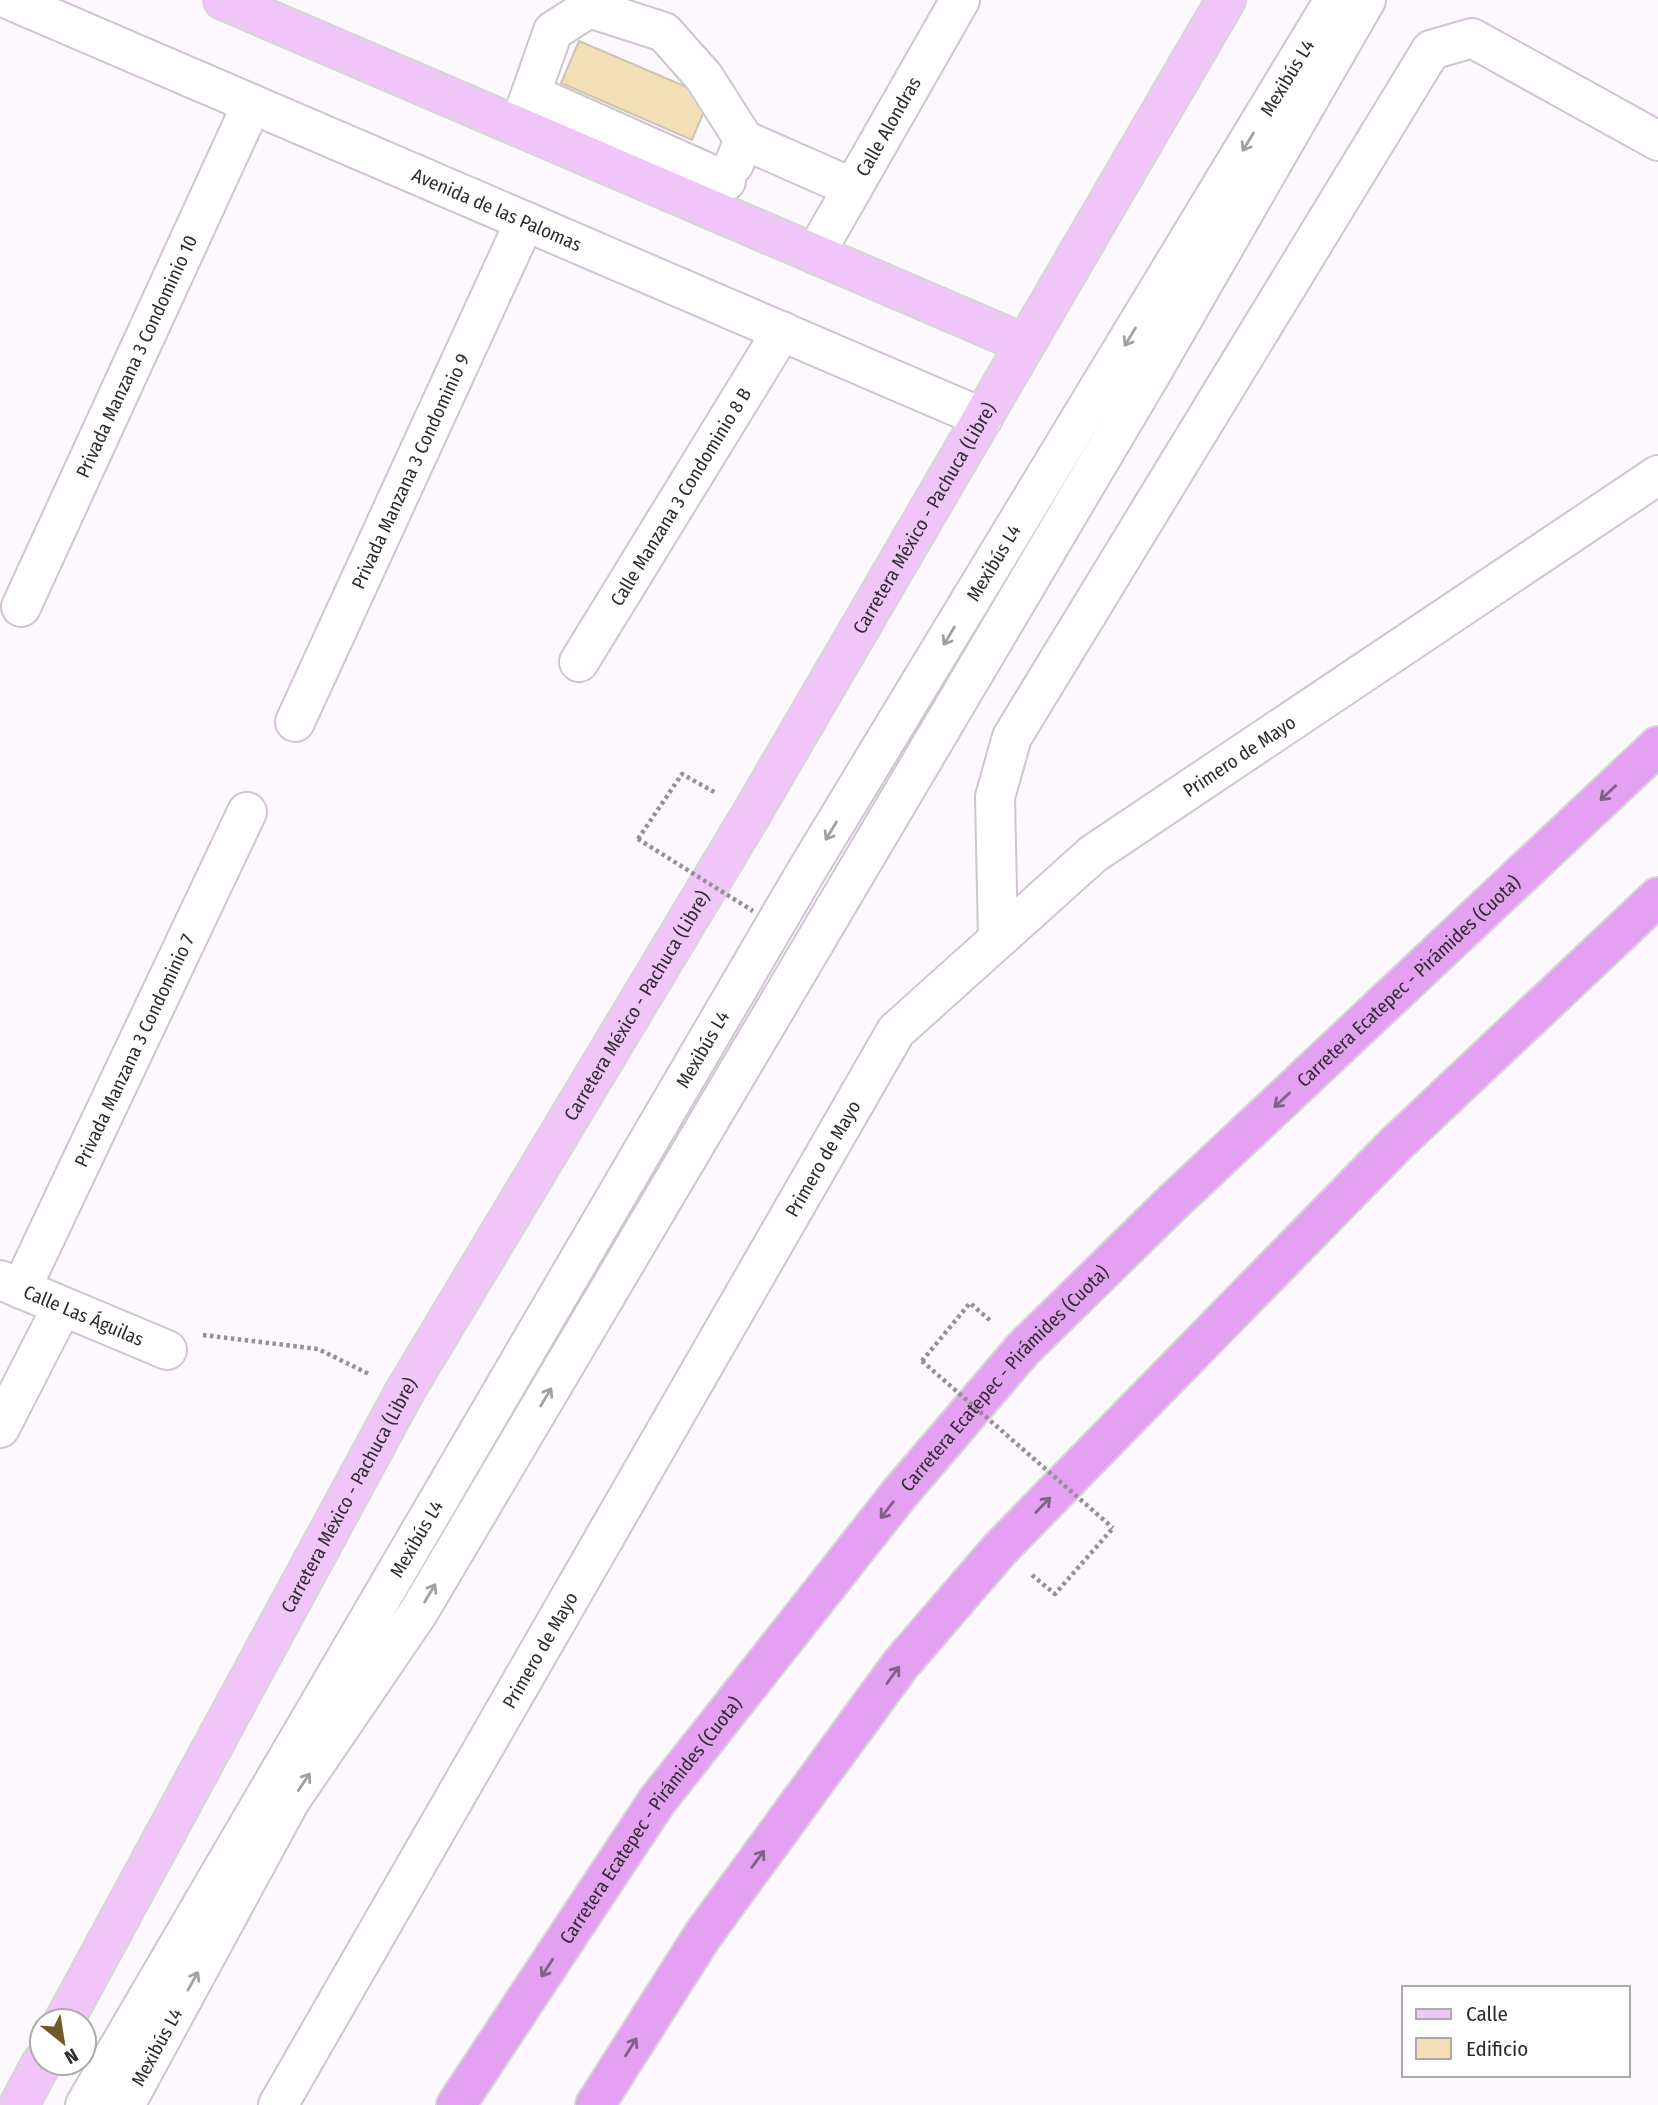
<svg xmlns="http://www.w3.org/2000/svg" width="1658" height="2105" viewBox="0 0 1658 2105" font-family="'Fira Sans Condensed',sans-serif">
	<rect width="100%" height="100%" fill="#fdf8fe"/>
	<polygon fill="#f3dfb6" stroke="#ccc4b3" stroke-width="2" points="579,41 710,97 692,140 561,83"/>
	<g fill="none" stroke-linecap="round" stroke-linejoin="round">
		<defs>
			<g id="minor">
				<path id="s1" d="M10 0 983 418"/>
				<polyline points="531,94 726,181"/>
				<polyline points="519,127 553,31 589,8 664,32 704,77 744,140"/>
				<polyline points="734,164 744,140 853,188"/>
				<path id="s2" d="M815 254 960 0"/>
				<path id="s3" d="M21 607 252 104"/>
				<path id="s4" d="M579 662 782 331"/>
				<path id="s5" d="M295 722 525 221"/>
				<polyline points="998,939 995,797 1012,737 1431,50 1472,38 1658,141"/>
				<path id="s6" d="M0 1280 167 1350"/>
				<path id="s7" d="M21 1289 247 812"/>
				<polyline points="0,1428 62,1307"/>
				<path id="s8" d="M85 2105 807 870 1334 0"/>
				<path id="s9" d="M125 2105 290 1801 418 1613 1155 367 1366 0"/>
				<path id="s10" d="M278 2105 896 1031 1093 854 1658 475"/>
			</g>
			<g id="major">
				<polyline points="223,0 1025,344"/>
				<path id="s11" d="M64 2021 405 1391 752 813 1226 0"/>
				<polyline points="19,2105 42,2062"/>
			</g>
			<g id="highway">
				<path id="s12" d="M456 2105 657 1801 900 1493 1023 1349 1169 1206 1658 746"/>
				<polyline points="595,2105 703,1935 901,1664 1000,1549 1396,1144 1658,897"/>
			</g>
		</defs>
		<use href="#minor" stroke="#d0c4d2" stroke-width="42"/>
		<use href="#major" stroke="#d5d5d6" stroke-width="42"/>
		<use href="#highway" stroke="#d5d5d6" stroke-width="42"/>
		<g stroke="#948f95" stroke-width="4.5" stroke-dasharray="3.5 3.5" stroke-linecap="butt">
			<polyline points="638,839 682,774 716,793"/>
			<polyline points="203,1335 318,1349 369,1374"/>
			<polyline points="922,1361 970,1303 992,1322"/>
			<polyline points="1032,1575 1055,1594 1113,1528"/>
		</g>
		<use href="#minor" stroke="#fff" stroke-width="38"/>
		<use href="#major" stroke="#efc6f7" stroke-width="38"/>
		<use href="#highway" stroke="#e4a0f1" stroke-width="38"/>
		<g stroke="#948f95" stroke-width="4.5" stroke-dasharray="3.5 3.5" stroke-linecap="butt">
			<polyline points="638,839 753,911"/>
			<polyline points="922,1361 1113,1528"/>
		</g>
	</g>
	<defs><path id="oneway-shaft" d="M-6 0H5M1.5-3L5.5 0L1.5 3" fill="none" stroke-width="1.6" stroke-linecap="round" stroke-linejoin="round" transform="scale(1.75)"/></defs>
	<g stroke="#a1a0a2">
		<use href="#oneway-shaft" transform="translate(1248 142) rotate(121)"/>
		<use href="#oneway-shaft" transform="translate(1130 337) rotate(121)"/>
		<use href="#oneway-shaft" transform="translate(949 636) rotate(121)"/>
		<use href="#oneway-shaft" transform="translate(831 831) rotate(121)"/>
		<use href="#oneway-shaft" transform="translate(546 1397) rotate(-59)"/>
		<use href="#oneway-shaft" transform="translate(430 1593) rotate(-59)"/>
		<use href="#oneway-shaft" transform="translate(304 1782) rotate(-56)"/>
		<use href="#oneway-shaft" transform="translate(193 1981) rotate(-61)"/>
	</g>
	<g stroke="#806087">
		<use href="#oneway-shaft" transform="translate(1608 793) rotate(137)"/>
		<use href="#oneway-shaft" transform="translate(1282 1100) rotate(137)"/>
		<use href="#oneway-shaft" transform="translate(1043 1505) rotate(-46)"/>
		<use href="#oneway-shaft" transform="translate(887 1510) rotate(128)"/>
		<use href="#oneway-shaft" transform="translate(893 1675) rotate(-54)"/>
		<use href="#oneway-shaft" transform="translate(758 1859) rotate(-54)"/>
		<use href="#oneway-shaft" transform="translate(547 1968) rotate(123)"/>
		<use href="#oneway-shaft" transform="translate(631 2047) rotate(-58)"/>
	</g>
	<g text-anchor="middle" stroke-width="7" stroke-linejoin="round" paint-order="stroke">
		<g font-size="19" fill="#2f2b30" stroke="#fff">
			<text dy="7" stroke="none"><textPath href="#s8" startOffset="2357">Mexibús L4</textPath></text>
			<text dy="7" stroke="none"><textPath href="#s2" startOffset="147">Calle Alondras</textPath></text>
			<text dy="7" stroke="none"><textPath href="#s1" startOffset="530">Avenida de las Palomas</textPath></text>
			<text dy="7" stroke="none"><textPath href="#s3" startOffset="276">Privada Manzana 3 Condominio 10</textPath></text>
			<text dy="7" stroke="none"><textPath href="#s5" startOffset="276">Privada Manzana 3 Condominio 9</textPath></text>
			<text dy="7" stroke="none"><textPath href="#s4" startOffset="194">Calle Manzana 3 Condominio 8 B</textPath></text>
			<text dy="7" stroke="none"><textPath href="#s11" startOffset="1732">Carretera México - Pachuca (Libre)</textPath></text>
			<text dy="7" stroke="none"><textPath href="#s8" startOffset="1790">Mexibús L4</textPath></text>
			<text dy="7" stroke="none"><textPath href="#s10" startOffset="1680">Primero de Mayo</textPath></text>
			<text dy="7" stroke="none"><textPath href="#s12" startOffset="1479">Carretera Ecatepec - Pirámides (Cuota)</textPath></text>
			<text dy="7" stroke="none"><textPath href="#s11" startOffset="1166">Carretera México - Pachuca (Libre)</textPath></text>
			<text dy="7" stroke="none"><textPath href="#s8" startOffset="1223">Mexibús L4</textPath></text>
			<text dy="7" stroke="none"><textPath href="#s7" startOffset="264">Privada Manzana 3 Condominio 7</textPath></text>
			<text dy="7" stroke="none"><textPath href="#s10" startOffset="1092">Primero de Mayo</textPath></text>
			<text dy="7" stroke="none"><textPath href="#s6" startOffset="91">Calle Las Águilas</textPath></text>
			<text dy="7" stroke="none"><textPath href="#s12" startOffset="912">Carretera Ecatepec - Pirámides (Cuota)</textPath></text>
			<text dy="7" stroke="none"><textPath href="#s11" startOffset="598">Carretera México - Pachuca (Libre)</textPath></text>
			<text dy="7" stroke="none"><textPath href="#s8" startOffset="656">Mexibús L4</textPath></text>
			<text dy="7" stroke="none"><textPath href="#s10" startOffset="525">Primero de Mayo</textPath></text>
			<text dy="7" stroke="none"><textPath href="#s12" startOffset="345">Carretera Ecatepec - Pirámides (Cuota)</textPath></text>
			<text dy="7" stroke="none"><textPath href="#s9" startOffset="66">Mexibús L4</textPath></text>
		</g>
	</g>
	<rect x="1402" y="1986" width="228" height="91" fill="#ffffff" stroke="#acaaac" stroke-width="2"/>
	<rect x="1416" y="2009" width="35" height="10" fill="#efc6f7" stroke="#acaaac" stroke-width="2"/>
	<text x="1466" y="2021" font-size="21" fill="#2f2b30">Calle</text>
	<rect x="1416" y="2038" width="35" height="21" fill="#f3dfb6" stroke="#acaaac" stroke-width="2"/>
	<text x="1466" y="2056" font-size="21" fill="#2f2b30">Edificio</text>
	<g transform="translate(63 2042) rotate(150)"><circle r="33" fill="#ffffff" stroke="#acaaac" stroke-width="2"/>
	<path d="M0-5L12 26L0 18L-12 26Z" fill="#705a29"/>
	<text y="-10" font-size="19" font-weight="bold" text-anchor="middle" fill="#2f2b30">N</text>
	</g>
</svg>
